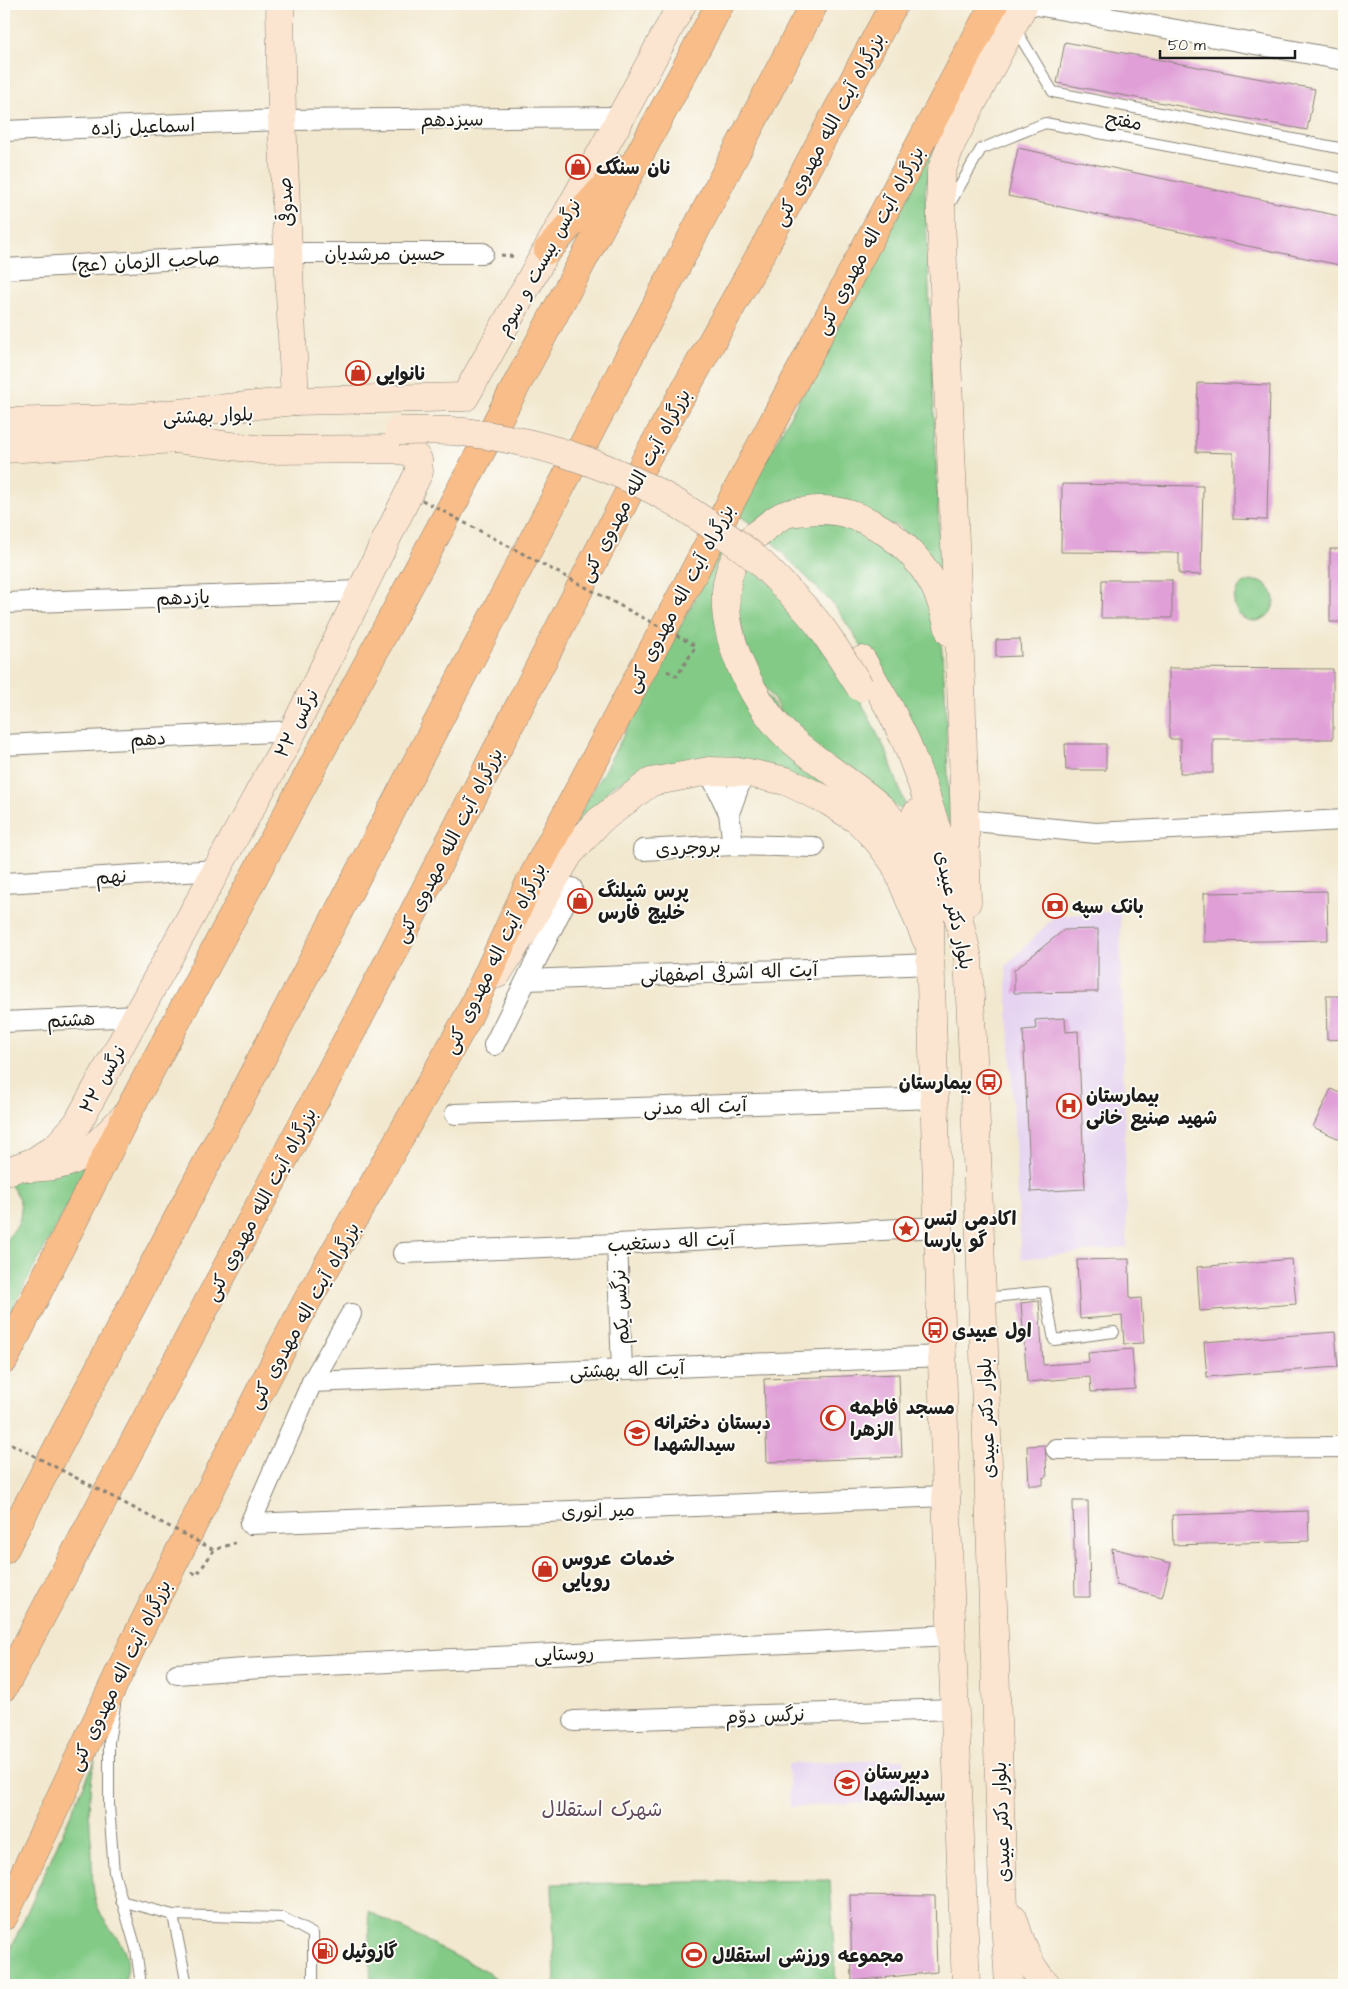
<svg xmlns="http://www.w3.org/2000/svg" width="1348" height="1989" viewBox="0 0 1348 1989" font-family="'Architects Daughter','Playpen Sans Arabic',sans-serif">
	<rect width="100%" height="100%" fill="#fdfcf7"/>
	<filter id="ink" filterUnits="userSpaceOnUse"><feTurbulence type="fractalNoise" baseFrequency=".02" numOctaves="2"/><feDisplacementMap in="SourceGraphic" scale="10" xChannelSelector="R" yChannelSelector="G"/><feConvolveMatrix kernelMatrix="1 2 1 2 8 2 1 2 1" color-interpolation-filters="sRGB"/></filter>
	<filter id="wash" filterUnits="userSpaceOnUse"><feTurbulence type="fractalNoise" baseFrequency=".0096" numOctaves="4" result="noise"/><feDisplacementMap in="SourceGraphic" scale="20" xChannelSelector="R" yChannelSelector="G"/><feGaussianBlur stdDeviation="1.12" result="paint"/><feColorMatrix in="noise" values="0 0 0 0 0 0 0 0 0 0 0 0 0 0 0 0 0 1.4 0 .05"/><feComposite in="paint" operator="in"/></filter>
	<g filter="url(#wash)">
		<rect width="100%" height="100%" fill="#f2e8cf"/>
		<g fill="#e5d3f1">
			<polygon points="1120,911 1127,1247 1021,1259 1006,966 1055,916"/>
			<polygon points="904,1759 906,1801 790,1807 788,1764"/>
		</g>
		<g fill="#82ca86" stroke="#4f7351">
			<polygon points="938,138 925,191 941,578 897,525 750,523 737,514 900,213"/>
			<polygon points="820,521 859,530 911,567 940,629 945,690 951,860 896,698 835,606 767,537 782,528"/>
			<polygon points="723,546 730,551 720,641 845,788 834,792 639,774 613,785 561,848 620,742 645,692"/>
			<polygon points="746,564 770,583 858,696 887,753 909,816 799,737 751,666 735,602"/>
			<circle cx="1254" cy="601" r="20"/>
			<path d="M96 1152 4 1324V1242C27 1218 26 1203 5 1178Z"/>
			<path d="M95 1760C93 1772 90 1783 90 1795 88 1814 91 1834 92 1853 92 1870 92 1886 96 1902 106 1935 140 1947 123 1985H4V1964Z"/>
			<polygon points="830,1880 836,1985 555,1985 552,1884"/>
			<polygon points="368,1911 489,1973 505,1985 371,1985"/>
		</g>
		<g id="blocks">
			<g fill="#e09fd7">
				<polygon points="1065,42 1315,89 1307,130 1057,83"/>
				<polygon points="1018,148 1344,217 1344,266 1008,196"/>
				<polygon points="1198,383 1270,385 1267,520 1233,519 1233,453 1196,452"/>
				<polygon points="1062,484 1203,486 1201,575 1179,574 1179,553 1061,552"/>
				<rect x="1330" y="549" width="14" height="73"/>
				<polygon points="1102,580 1172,580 1172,618 1101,618"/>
				<polygon points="1020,639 1021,656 996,657 996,640"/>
				<polygon points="1169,668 1333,669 1333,739 1213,739 1213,773 1180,773 1181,739 1169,739"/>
				<polygon points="1065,744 1106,744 1106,770 1066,770"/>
				<polygon points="1327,891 1328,940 1204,942 1204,893"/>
				<polygon points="1098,929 1098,992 1014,993 1014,970 1064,930"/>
				<polygon points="1326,996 1344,996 1344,1039 1327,1040"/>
				<polygon points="1065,1018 1066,1032 1078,1031 1085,1189 1031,1192 1023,1030 1036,1029 1035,1020"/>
				<polygon points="1331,1089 1344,1095 1344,1141 1313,1127"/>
				<polygon points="1129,1259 1130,1299 1141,1298 1144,1343 1124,1344 1122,1316 1080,1319 1077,1260"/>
				<polygon points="1292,1259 1296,1304 1200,1311 1197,1267"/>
				<polygon points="1039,1301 1043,1365 1089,1362 1088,1353 1132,1349 1135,1389 1091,1392 1090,1377 1027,1382 1021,1303"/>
				<polygon points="1335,1332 1338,1367 1207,1377 1204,1342"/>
				<polygon points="899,1374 902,1457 767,1462 764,1379"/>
				<polygon points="1045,1445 1047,1477 1043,1478 1043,1485 1029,1485 1027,1446"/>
				<polygon points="1073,1501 1088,1501 1090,1597 1075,1597"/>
				<polygon points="1308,1511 1309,1541 1173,1545 1172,1515"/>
				<polygon points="1112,1548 1171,1563 1162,1597 1116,1585"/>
				<polygon points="850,1895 935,1896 937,1972 852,1981"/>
			</g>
		</g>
	</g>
	<g filter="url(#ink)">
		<use href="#blocks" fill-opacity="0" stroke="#878276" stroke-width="1"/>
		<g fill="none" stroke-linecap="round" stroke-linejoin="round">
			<defs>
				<g id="lane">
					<polyline points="1015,28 1053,92 1344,149"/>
					<polyline points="949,205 981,149 1045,123 1344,179"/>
					<polyline points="982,1298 1045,1292 1054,1340 1114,1332"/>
					<polyline points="115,1705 109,1742 109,1806 114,1873 136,1949 141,1985"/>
					<polyline points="121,1901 173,1915 283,1918 313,1934 313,1978 310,1985"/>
					<polyline points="173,1915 187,1985"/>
				</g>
				<g id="street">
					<polyline points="1031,4 1344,60"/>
					<polyline points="4,131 282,120 621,117"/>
					<polyline points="4,269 288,253 483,253"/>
					<polyline points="4,603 362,591"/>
					<polyline points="4,745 293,731"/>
					<polyline points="709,771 729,813 733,845"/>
					<polyline points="729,813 744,772"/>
					<polyline points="965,820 1096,833 1344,820"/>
					<polyline points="643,850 733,845 814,847"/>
					<polyline points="4,883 218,870"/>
					<polyline points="527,980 931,964"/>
					<polyline points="4,1022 138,1016"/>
					<polyline points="494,1045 572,888"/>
					<polyline points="455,1114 935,1098"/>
					<polyline points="617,1244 622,1369"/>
					<polyline points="403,1253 617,1244 938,1227"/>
					<polyline points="351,1314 312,1382 250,1524 946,1496"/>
					<polyline points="312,1382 942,1356"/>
					<polyline points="1056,1449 1344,1447"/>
					<polyline points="177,1674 244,1669 952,1635"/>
					<polyline points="574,1721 955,1709"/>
				</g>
				<g id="secondary">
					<polyline points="280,4 282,120 295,401"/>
					<polyline points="132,418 295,401 465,397 621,117 682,4"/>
					<polyline points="4,422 150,418"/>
					<polyline points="4,449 194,438"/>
					<polyline points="862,660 890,709 907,744 921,781 939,836 968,958 975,1098 1003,1889 1009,1985"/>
					<path d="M916 814C928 857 931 903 930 948L946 1496 966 1985"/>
					<path d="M917 871C909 850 899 825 882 809 851 780 813 762 783 732 742 689 696 587 751 539 761 531 771 522 782 516 788 512 800 512 807 511 859 504 910 541 934 585 941 599 946 616 950 632"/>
					<polyline points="967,902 961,682 941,219 941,172 952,142 1024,4"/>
					<polyline points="497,974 525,930 569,854 599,821 651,782 709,771 744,772 786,781 828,801 859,821 878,841 895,864 926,939"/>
					<path d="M30 1168C39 1167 49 1167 58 1165 86 1160 105 1136 124 1117"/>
					<polyline points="11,1170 35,1161 57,1146 77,1124 293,731 419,472 418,460 411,452 393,449 264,450 176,439"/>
					<path d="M1013 1918C1021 1943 1028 1967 1047 1985"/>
				</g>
				<g id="primary">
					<polyline points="548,250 620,169"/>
					<polyline points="4,1360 127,1114 720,4"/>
					<polyline points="4,1916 132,1646 262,1387 307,1301 467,1019 529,884 994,4"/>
				</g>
				<g id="highway">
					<polyline points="4,1550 814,4"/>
					<polyline points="4,1687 381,976 646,459 763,250 894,4"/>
				</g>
			</defs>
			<use href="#lane" stroke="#878276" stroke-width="12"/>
			<use href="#street" stroke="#878276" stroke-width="22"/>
			<use href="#secondary" stroke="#878276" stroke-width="29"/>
			<use href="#primary" stroke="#878276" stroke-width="29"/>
			<use href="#highway" stroke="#878276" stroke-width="29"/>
			<g stroke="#878276" stroke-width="3" stroke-dasharray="4 4" stroke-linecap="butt">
				<polyline points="501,255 517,257"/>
				<polyline points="667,671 677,676 696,646"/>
				<polyline points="192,1572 197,1575 214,1550 235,1543"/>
			</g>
			<use href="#lane" stroke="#fff" stroke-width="10"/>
			<use href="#street" stroke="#fff" stroke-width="20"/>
			<use href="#secondary" stroke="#fce5d0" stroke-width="28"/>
			<use href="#primary" stroke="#f8bd89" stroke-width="28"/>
			<use href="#highway" stroke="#f8bd89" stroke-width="28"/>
			<defs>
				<path id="secondary-bridge" d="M399 431C416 431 434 430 452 431 543 439 632 471 706 522 726 536 747 549 764 566 784 586 806 607 823 630 836 649 848 668 860 687"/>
			</defs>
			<use href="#secondary-bridge" stroke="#878276" stroke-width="29" stroke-linecap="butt"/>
			<g stroke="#878276" stroke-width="3" stroke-dasharray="4 4" stroke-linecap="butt">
				<polyline points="422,500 696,646"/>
				<polyline points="4,1440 214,1550"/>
			</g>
			<use href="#secondary-bridge" stroke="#fce5d0" stroke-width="28"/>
		</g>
	</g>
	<defs>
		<symbol id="shop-ring" viewBox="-11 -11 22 22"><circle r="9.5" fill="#fdfcf7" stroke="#c8321e" stroke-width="1.5"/><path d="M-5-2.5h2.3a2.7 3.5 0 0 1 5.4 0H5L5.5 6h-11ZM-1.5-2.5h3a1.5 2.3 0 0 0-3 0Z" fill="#c8321e"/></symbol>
		<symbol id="bank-ring" viewBox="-11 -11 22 22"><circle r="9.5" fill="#fdfcf7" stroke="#c8321e" stroke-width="1.5"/><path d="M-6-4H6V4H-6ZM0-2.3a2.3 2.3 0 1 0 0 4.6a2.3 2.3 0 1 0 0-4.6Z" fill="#c8321e"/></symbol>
		<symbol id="bus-ring" viewBox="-11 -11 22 22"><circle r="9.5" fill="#fdfcf7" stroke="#c8321e" stroke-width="1.5"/><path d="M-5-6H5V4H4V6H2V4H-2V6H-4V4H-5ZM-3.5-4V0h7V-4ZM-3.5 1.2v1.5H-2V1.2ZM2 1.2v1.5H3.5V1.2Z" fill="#c8321e"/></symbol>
		<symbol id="hospital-ring" viewBox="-11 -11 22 22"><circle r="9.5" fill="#fdfcf7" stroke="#c8321e" stroke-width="1.5"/><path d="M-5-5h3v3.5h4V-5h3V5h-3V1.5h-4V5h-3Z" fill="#c8321e"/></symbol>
		<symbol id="sight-ring" viewBox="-11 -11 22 22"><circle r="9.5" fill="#fdfcf7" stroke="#c8321e" stroke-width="1.5"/><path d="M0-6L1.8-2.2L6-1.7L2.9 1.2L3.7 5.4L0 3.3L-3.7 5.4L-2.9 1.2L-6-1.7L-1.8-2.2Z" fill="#c8321e"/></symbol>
		<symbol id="mosque-ring" viewBox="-11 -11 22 22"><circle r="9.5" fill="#fdfcf7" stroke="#c8321e" stroke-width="1.5"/><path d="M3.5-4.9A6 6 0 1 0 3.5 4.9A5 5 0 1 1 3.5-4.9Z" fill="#c8321e"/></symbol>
		<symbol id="school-ring" viewBox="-11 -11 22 22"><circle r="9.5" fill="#fdfcf7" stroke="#c8321e" stroke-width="1.5"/><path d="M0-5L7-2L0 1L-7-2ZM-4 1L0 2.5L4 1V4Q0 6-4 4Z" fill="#c8321e"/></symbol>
		<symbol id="fuel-ring" viewBox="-11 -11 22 22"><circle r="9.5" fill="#fdfcf7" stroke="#c8321e" stroke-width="1.5"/><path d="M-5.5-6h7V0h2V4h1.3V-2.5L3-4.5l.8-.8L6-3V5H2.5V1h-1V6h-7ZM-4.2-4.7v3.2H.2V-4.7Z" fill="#c8321e"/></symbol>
		<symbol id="stadium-ring" viewBox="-11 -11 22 22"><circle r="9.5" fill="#fdfcf7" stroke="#c8321e" stroke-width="1.5"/><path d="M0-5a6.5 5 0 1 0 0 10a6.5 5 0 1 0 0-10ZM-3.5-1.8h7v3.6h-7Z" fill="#c8321e"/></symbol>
	</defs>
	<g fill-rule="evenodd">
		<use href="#shop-ring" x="564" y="153" width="28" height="28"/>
		<use href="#shop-ring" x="344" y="359" width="28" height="28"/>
		<use href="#shop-ring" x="566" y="887" width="28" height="28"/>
		<use href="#bank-ring" x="1041" y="892" width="28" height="28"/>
		<use href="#bus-ring" x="975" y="1068" width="28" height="28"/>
		<use href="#hospital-ring" x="1055" y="1092" width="28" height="28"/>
		<use href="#sight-ring" x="892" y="1215" width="28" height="28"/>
		<use href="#bus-ring" x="921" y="1316" width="28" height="28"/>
		<use href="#mosque-ring" x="819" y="1404" width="28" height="28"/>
		<use href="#school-ring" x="623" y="1419" width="28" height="28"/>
		<use href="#shop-ring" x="531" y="1555" width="28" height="28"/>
		<use href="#school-ring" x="833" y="1769" width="28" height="28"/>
		<use href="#fuel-ring" x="311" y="1937" width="28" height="28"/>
		<use href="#stadium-ring" x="680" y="1941" width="28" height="28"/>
	</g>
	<g text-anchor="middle" stroke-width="4" stroke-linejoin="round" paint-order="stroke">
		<g font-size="19" fill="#1c1c1c" stroke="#fdfcf7">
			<text transform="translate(452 119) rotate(-1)" y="7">سیزدهم</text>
			<text transform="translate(1124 120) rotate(10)" y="7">مفتح</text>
			<text transform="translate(143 126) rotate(-2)" y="7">اسماعیل زاده</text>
			<text transform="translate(828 129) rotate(-62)" y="7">بزرگراه آیت الله مهدوی کنی</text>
			<text transform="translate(285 202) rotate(-93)" y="7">صدوقی</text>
			<text transform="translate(869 240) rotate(-62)" y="7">بزرگراه آیت اله مهدوی کنی</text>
			<text x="385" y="260">حسین مرشدیان</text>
			<text transform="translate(146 261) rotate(-3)" y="7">صاحب الزمان (عج)</text>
			<text transform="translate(538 267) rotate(-61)" y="7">نرگس بیست و سوم</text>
			<text transform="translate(208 415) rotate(-2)" y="7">بلوار بهشتی</text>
			<text transform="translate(634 485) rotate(-62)" y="7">بزرگراه آیت الله مهدوی کنی</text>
			<text transform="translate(183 597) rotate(-2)" y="7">یازدهم</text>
			<text transform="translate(679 598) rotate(-62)" y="7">بزرگراه آیت اله مهدوی کنی</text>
			<text transform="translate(296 723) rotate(-63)" y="7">نرگس ۲۲</text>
			<text transform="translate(148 738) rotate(-3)" y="7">دهم</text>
			<text transform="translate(448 845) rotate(-63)" y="7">بزرگراه آیت الله مهدوی کنی</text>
			<text transform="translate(688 847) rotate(-3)" y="7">بروجردی</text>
			<text transform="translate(111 876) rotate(-4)" y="7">نهم</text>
			<text transform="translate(955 910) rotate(78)" y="7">بلوار دکتر عبیدی</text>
			<text transform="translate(494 958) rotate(-64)" y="7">بزرگراه آیت اله مهدوی کنی</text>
			<text transform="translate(729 972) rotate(-2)" y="7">آیت اله اشرفی اصفهانی</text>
			<text transform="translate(71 1019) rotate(-3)" y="7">هشتم</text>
			<text transform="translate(102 1079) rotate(-61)" y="7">نرگس ۲۲</text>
			<text transform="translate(695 1106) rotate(-2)" y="7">آیت اله مدنی</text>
			<text transform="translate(260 1204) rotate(-62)" y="7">بزرگراه آیت الله مهدوی کنی</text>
			<text transform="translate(671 1241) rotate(-3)" y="7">آیت اله دستغیب</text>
			<text transform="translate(620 1307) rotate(-93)" y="7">نرگس یکم</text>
			<text transform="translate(303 1315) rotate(-61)" y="7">بزرگراه آیت اله مهدوی کنی</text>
			<text transform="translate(627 1369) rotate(-2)" y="7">آیت اله بهشتی</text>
			<text transform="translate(986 1418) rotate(-92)" y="7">بلوار دکتر عبیدی</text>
			<text transform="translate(598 1510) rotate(-2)" y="7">میر انوری</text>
			<text transform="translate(564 1653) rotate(-3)" y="7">روستایی</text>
			<text transform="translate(119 1675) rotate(-64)" y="7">بزرگراه آیت اله مهدوی کنی</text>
			<text transform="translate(765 1715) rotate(-2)" y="7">نرگس دوّم</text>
			<text transform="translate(1001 1822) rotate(-92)" y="7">بلوار دکتر عبیدی</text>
		</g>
		<g font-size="19" font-weight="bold" fill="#1c1c1c" stroke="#fdfcf7" text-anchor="start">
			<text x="596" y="174">نان سنگک</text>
			<text x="376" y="380">نانوایی</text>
			<text x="598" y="897">پرس شیلنگ<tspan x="598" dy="22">خلیج فارس</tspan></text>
			<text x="1072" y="913">بانک سپه</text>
			<text x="972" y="1089" text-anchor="end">بیمارستان</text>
			<text x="1086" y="1102">بیمارستان<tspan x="1086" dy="22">شهید صنیع خانی</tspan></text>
			<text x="924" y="1225">اکادمی لتس<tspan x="924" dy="22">گو پارسا</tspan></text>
			<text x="952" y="1337">اول عبیدی</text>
			<text x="850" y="1414">مسجد فاطمه<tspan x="850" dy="22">الزهرا</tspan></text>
			<text x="654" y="1429">دبستان دخترانه<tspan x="654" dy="22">سیدالشهدا</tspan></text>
			<text x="562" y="1565">خدمات عروس<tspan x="562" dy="22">رویایی</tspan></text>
			<text x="864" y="1779">دبیرستان<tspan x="864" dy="22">سیدالشهدا</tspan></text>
			<text x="342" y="1958">گازوئیل</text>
			<text x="712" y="1962">مجموعه ورزشی استقلال</text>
		</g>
		<g font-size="20" fill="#614a5d" stroke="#fdfcf7">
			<text x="602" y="1816">شهرک استقلال</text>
		</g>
	</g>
	<rect width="1348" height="1989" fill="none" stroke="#fdfcf7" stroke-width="20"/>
	<path d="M1160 50v8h135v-8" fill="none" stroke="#1c1c1c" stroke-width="2.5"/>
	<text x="1168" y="50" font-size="15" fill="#1c1c1c" stroke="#fdfcf7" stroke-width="4" paint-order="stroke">50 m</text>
</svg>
